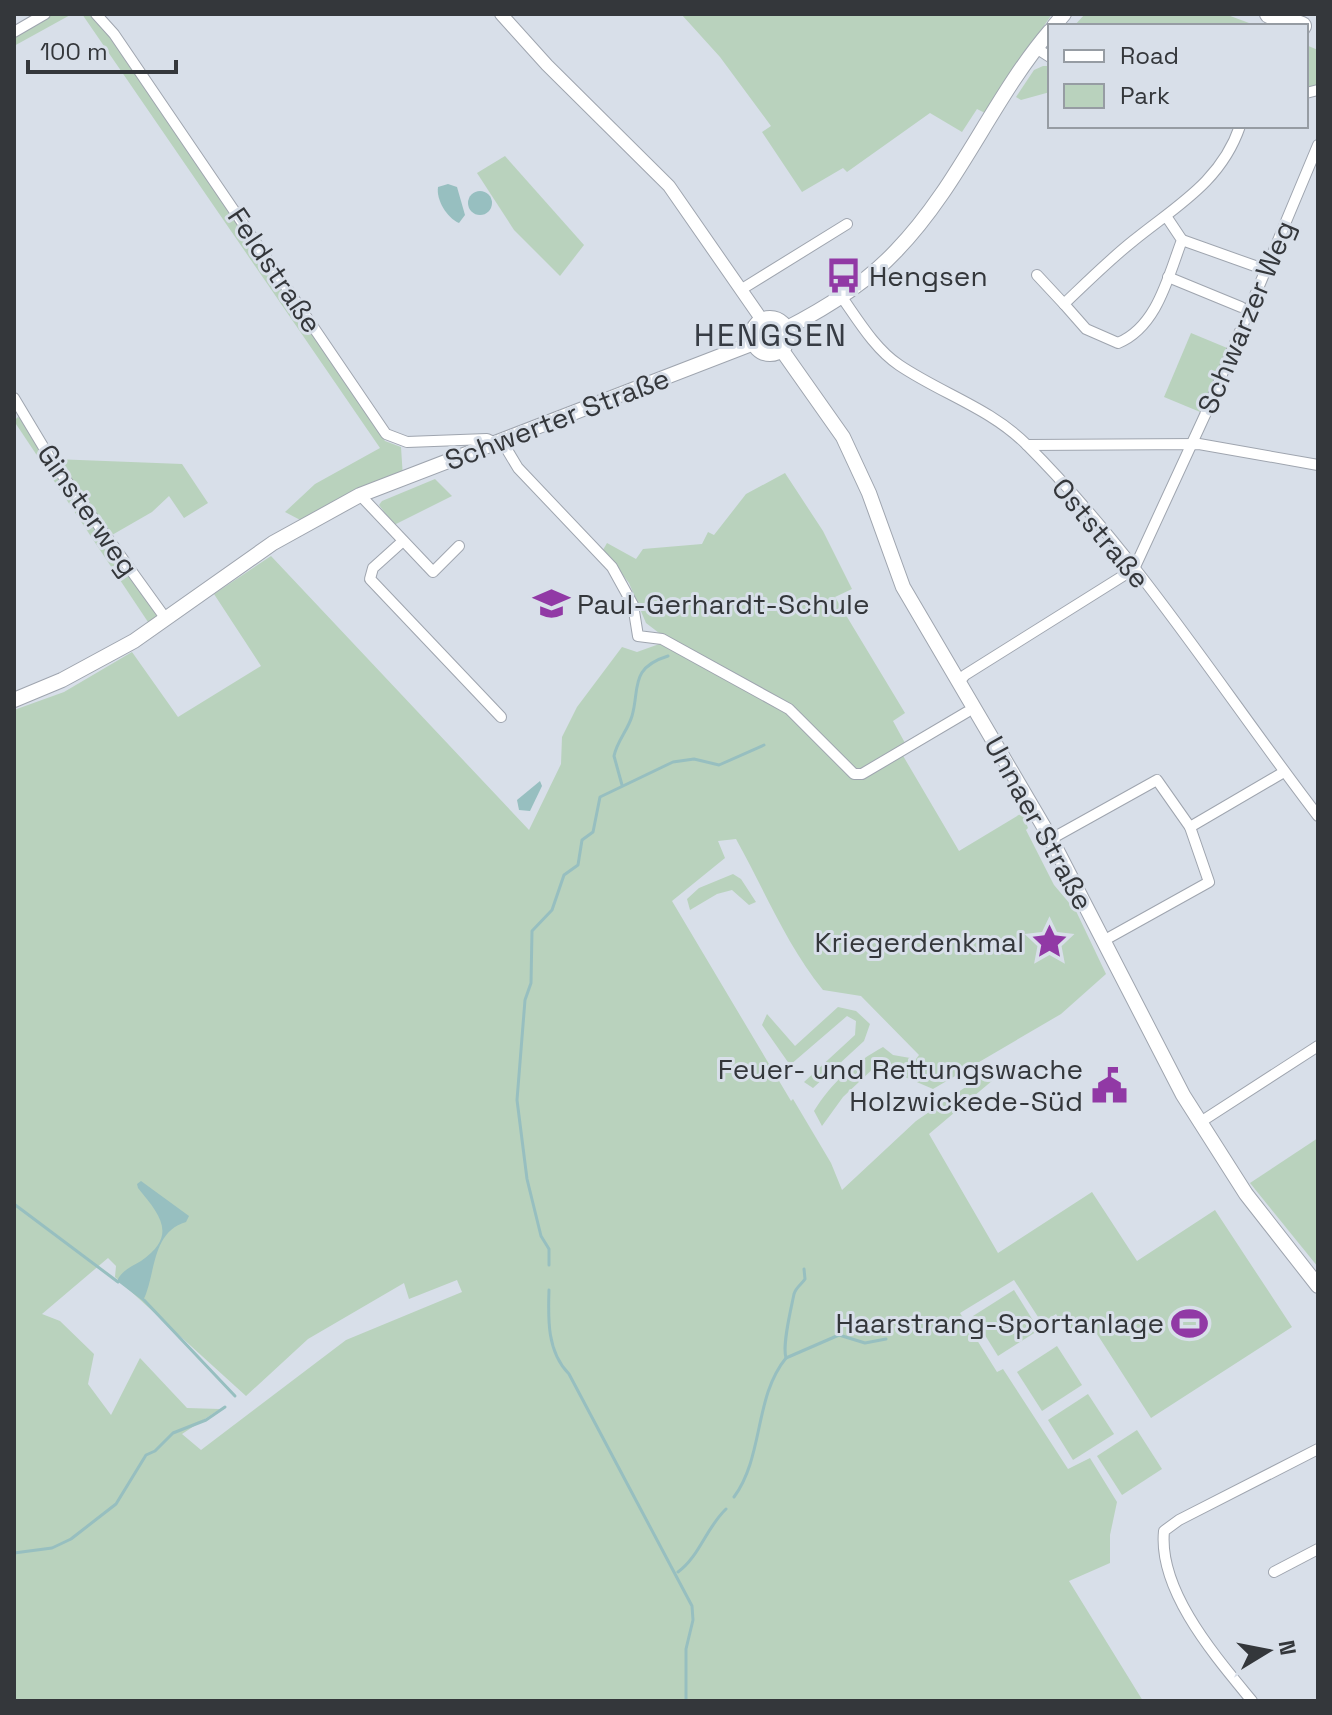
<svg xmlns="http://www.w3.org/2000/svg" width="1332" height="1715" viewBox="0 0 1332 1715" font-family="'Space Grotesk',sans-serif">
	<rect width="100%" height="100%" fill="#d8dfe9"/>
	<g fill="#b9d2bd" fill-rule="evenodd">
		<polygon points="52,14 72,14 14,46 14,36"/>
		<polygon points="82,14 91,14 112,37 385,441 401,447 403,478 306,523 285,512 315,484 380,448"/>
		<polygon points="1052,14 985,113 977,109 962,132 930,113 847,172 843,168 802,192 762,132 771,126 720,57 682,15"/>
		<polygon points="1085,14 1225,14 1257,26 1074,26"/>
		<polygon points="1306,45 1318,50 1318,90 1308,93 1306,100"/>
		<polygon points="1043,66 1050,66 1050,92 1021,100 1016,97 1034,70"/>
		<polygon points="505,156 584,245 560,276 514,230 477,173"/>
		<polygon points="1191,333 1232,350 1205,414 1164,397"/>
		<polygon points="18,417 23,419 161,617 150,625 14,421"/>
		<polygon points="54,459 182,464 208,503 184,518 169,496 152,512 112,535"/>
		<path d="M785 473 823 531 852 589 835 597 905 713 893 721 905 743 902 754 959 851 1022 813 1028 828 1026 830 1054 885 1076 911 1106 974 1061 1014 933 1089 877 1065 843 1097 822 1126 814 1111C832 1082 854 1063 883 1047L893 1055 916 1059 919 1055 861 996 823 990C786 944 765 891 736 839L718 841 725 858 672 901 791 1101 793 1099 831 1163 842 1190 916 1121 989 1071 993 1080 929 1134 998 1253 1092 1192 1137 1261 1215 1210 1292 1327 1151 1418 1088 1320 1068 1332 1056 1314 1042 1323 1014 1280 960 1313 997 1372 1003 1369 1068 1469 1090 1458 1117 1502 1110 1535V1563L1069 1581 1143 1701H14V710L64 692 132 652 178 717 261 666 214 594 271 556 529 830 561 764 562 737 577 707 622 647 637 652 662 643 663 636 646 623 629 583 603 550 607 543 636 559 643 549 702 544 708 532 714 535 746 494ZM108 1258 116 1266 115 1277 246 1396 308 1339 404 1283 409 1299 457 1280 462 1292 346 1340 201 1450 182 1434 220 1409 187 1408 140 1358 111 1415 88 1384 94 1354 60 1321 42 1314Z"/>
		<polygon points="435,479 452,496 394,525 379,505 382,501"/>
		<polygon points="733,874 741,879 756,902 749,905 732,890 717,894 690,910 687,899 699,888"/>
		<polygon points="838,1007 856,1011 870,1024 864,1041 813,1088 804,1082 855,1035 856,1021 847,1016 790,1065 762,1025 767,1014 795,1046"/>
		<polygon points="1318,1138 1318,1267 1250,1183"/>
		<polygon points="1014,1290 1039,1330 998,1356 973,1316"/>
		<polygon points="1057,1346 1082,1385 1042,1411 1017,1372"/>
		<polygon points="1088,1394 1114,1434 1073,1460 1048,1420"/>
		<polygon points="1137,1430 1162,1469 1122,1495 1097,1456"/>
	</g>
	<g fill="#97bfc0">
		<path d="M448 184 457 187 465 215 459 223C447 218 436 200 438 187Z"/>
		<circle cx="480" cy="203" r="12"/>
		<polygon points="540,781 542,786 530,811 519,810 517,800"/>
		<path d="M141 1181 189 1216 186 1222C151 1232 156 1275 143 1301L117 1281C122 1270 131 1267 141 1261 179 1235 159 1214 138 1188L137 1184Z"/>
	</g>
	<g fill="none" stroke-linecap="round" stroke-linejoin="round">
		<g stroke="#97bfc0" stroke-width="3">
			<path d="M622 785 614 756C617 741 628 730 632 716 640 689 629 668 668 656"/>
			<polyline points="14,1204 118,1282"/>
			<polyline points="549,1265 549,1249 541,1236 527,1179 517,1100 525,1000 531,983 532,931 552,910 564,875 578,865 582,840 593,832 600,797 673,762 694,759 719,765 764,745"/>
			<path d="M549 1290C548 1319 547 1352 569 1374L692 1606 693 1620 686 1649V1701"/>
			<polyline points="144,1300 235,1396"/>
			<polyline points="786,1358 839,1335 865,1343 886,1339"/>
			<path d="M734 1497C764 1456 754 1397 786 1358 782 1345 791 1309 794 1294 796 1287 802 1284 805 1279L804 1269"/>
			<polyline points="14,1553 52,1548 71,1539 116,1504 146,1455 155,1451 173,1433 206,1420 225,1407"/>
			<path d="M678 1572C699 1557 706 1528 726 1509"/>
		</g>
		<defs>
			<g id="minor">
				<polyline points="96,14 114,34 386,434 407,442 487,439 506,448 518,468 612,567 633,605 638,636 662,639 789,709 854,774 862,774 967,712"/>
				<polyline points="14,32 45,14"/>
				<polyline points="1036,48 1050,57"/>
				<polyline points="1306,93 1318,90"/>
				<path d="M1166 216 1182 240C1168 277 1157 327 1118 343L1086 329 1064 304C1086 283 1108 261 1133 241 1176 206 1221 182 1240 126"/>
				<polyline points="1182,240 1255,266"/>
				<polyline points="1037,275 1064,304"/>
				<polyline points="1168,277 1241,307"/>
				<polyline points="742,289 847,224"/>
				<path d="M841 296C858 320 875 349 899 365 942 394 990 408 1027 445 1138 556 1223 692 1318 816"/>
				<polyline points="14,398 50,458 166,619"/>
				<polyline points="1027,445 1199,444 1318,465"/>
				<polyline points="360,495 433,572 459,546"/>
				<polyline points="403,541 373,568 370,579 501,717"/>
				<polyline points="959,682 965,675 1134,569 1205,415 1318,145"/>
				<polyline points="1190,827 1284,772"/>
				<polyline points="1051,839 1157,780 1190,827 1209,882 1103,941"/>
				<polyline points="1199,1123 1318,1046"/>
				<polyline points="1274,1572 1318,1549"/>
				<path d="M1252 1701C1216 1657 1158 1591 1164 1531L1179 1520 1318 1449"/>
			</g>
			<polyline id="tertiary" points="501,14 547,65 669,186 762,320"/>
			<g id="secondary">
				<polyline points="1054,26 1064,14"/>
				<circle cx="770" cy="336" r="18"/>
				<path d="M787 328C826 308 866 283 896 251 959 186 992 99 1050 31"/>
				<polyline points="781,349 843,437 869,493 903,587 1051,839 1183,1095 1246,1194 1318,1286"/>
				<polyline points="14,700 62,680 134,641 273,543 360,495 754,343"/>
			</g>
			<polyline id="motorway" points="1269,14 1302,26"/>
		</defs>
		<use href="#minor" stroke="#9fa5af" stroke-width="12"/>
		<use href="#tertiary" stroke="#9fa5af" stroke-width="14"/>
		<use href="#secondary" stroke="#9fa5af" stroke-width="16"/>
		<use href="#motorway" stroke="#9fa5af" stroke-width="20"/>
		<use href="#minor" stroke="#fff" stroke-width="10"/>
		<use href="#tertiary" stroke="#fff" stroke-width="12"/>
		<use href="#secondary" stroke="#fff" stroke-width="14"/>
		<use href="#motorway" stroke="#fff" stroke-width="18"/>
	</g>
	<defs>
		<symbol id="bus-bare" viewBox="-9 -9 18 18"><path d="M-5-6H5V4H4V6H2V4H-2V6H-4V4H-5ZM-3.5-4V0h7V-4ZM-3.5 1.2v1.5H-2V1.2ZM2 1.2v1.5H3.5V1.2Z" fill="#9139a5" stroke="#d8dfe9" stroke-width="2.5" paint-order="stroke"/></symbol>
		<symbol id="school-bare" viewBox="-9 -9 18 18"><path d="M0-5L7-2L0 1L-7-2ZM-4 1L0 2.5L4 1V4Q0 6-4 4Z" fill="#9139a5" stroke="#d8dfe9" stroke-width="2.5" paint-order="stroke"/></symbol>
		<symbol id="sight-bare" viewBox="-9 -9 18 18"><path d="M0-6L1.8-2.2L6-1.7L2.9 1.2L3.7 5.4L0 3.3L-3.7 5.4L-2.9 1.2L-6-1.7L-1.8-2.2Z" fill="#9139a5" stroke="#d8dfe9" stroke-width="2.5" paint-order="stroke"/></symbol>
		<symbol id="civic-bare" viewBox="-9 -9 18 18"><path d="M-.6-6.5H3V-4.5H.6V-3L4-1V1h2V6H-6V1h2V-1L-.6-3ZM-1.2 2.5V6h2.4V2.5Z" fill="#9139a5" stroke="#d8dfe9" stroke-width="2.5" paint-order="stroke"/></symbol>
		<symbol id="stadium-bare" viewBox="-9 -9 18 18"><path d="M0-5a6.5 5 0 1 0 0 10a6.5 5 0 1 0 0-10ZM-3.5-1.8h7v3.6h-7Z" fill="#9139a5" stroke="#d8dfe9" stroke-width="2.5" paint-order="stroke"/></symbol>
	</defs>
	<g fill-rule="evenodd">
		<use href="#bus-bare" x="818" y="250" width="51" height="51"/>
		<use href="#school-bare" x="526" y="578" width="51" height="51"/>
		<use href="#sight-bare" x="1024" y="916" width="51" height="51"/>
		<use href="#civic-bare" x="1084" y="1060" width="51" height="51"/>
		<use href="#stadium-bare" x="1164" y="1298" width="51" height="51"/>
	</g>
	<g text-anchor="middle" stroke-width="6" stroke-linejoin="round" paint-order="stroke">
		<g font-size="28" fill="#34373b" stroke="#d8dfe9">
			<text transform="translate(275 270) rotate(56)" y="10">Feldstraße</text>
			<text transform="translate(1246 317) rotate(-67)" y="10">Schwarzer Weg</text>
			<text transform="translate(557 419) rotate(-21)" y="10">Schwerter Straße</text>
			<text transform="translate(88 510) rotate(55)" y="10">Ginsterweg</text>
			<text transform="translate(1101 533) rotate(50)" y="10">Oststraße</text>
			<text transform="translate(1039 823) rotate(61)" y="10">Unnaer Straße</text>
		</g>
		<g font-size="28" fill="#34373b" stroke="#d8dfe9" text-anchor="end">
			<text x="869" y="286" text-anchor="start">Hengsen</text>
			<text x="577" y="614" text-anchor="start">Paul-Gerhardt-Schule</text>
			<text x="1024" y="952">Kriegerdenkmal</text>
			<text x="1083" y="1079">Feuer- und Rettungswache<tspan x="1083" dy="32">Holzwickede-Süd</tspan></text>
			<text x="1164" y="1333">Haarstrang-Sportanlage</text>
		</g>
		<g font-size="32" letter-spacing="2" fill="#373c44" stroke="#d8dfe9">
			<text x="771" y="346">HENGSEN</text>
		</g>
	</g>
	<rect width="1332" height="1715" fill="none" stroke="#34373b" stroke-width="32"/>
	<rect x="1048" y="24" width="260" height="104" fill="#d8dfe9" stroke="#969ca3" stroke-width="2"/>
	<rect x="1064" y="50" width="40" height="12" fill="#ffffff" stroke="#969ca3" stroke-width="2"/>
	<text x="1120" y="64" font-size="24" fill="#34373b">Road</text>
	<rect x="1064" y="84" width="40" height="24" fill="#b9d2bd" stroke="#969ca3" stroke-width="2"/>
	<text x="1120" y="104" font-size="24" fill="#34373b">Park</text>
	<g transform="translate(1268 1651) rotate(80)" stroke="#d8dfe9" stroke-width="6" paint-order="stroke">
	<path d="M0-6L14 30L0 20L-14 30Z" fill="#34373b"/>
	<text y="-12" font-size="22" font-weight="bold" text-anchor="middle" fill="#34373b">N</text>
	</g>
	<path d="M28 60v12h148v-12" fill="none" stroke="#34373b" stroke-width="4"/>
	<text x="40" y="60" font-size="24" fill="#34373b" stroke="#d8dfe9" stroke-width="6" paint-order="stroke">100 m</text>
</svg>
